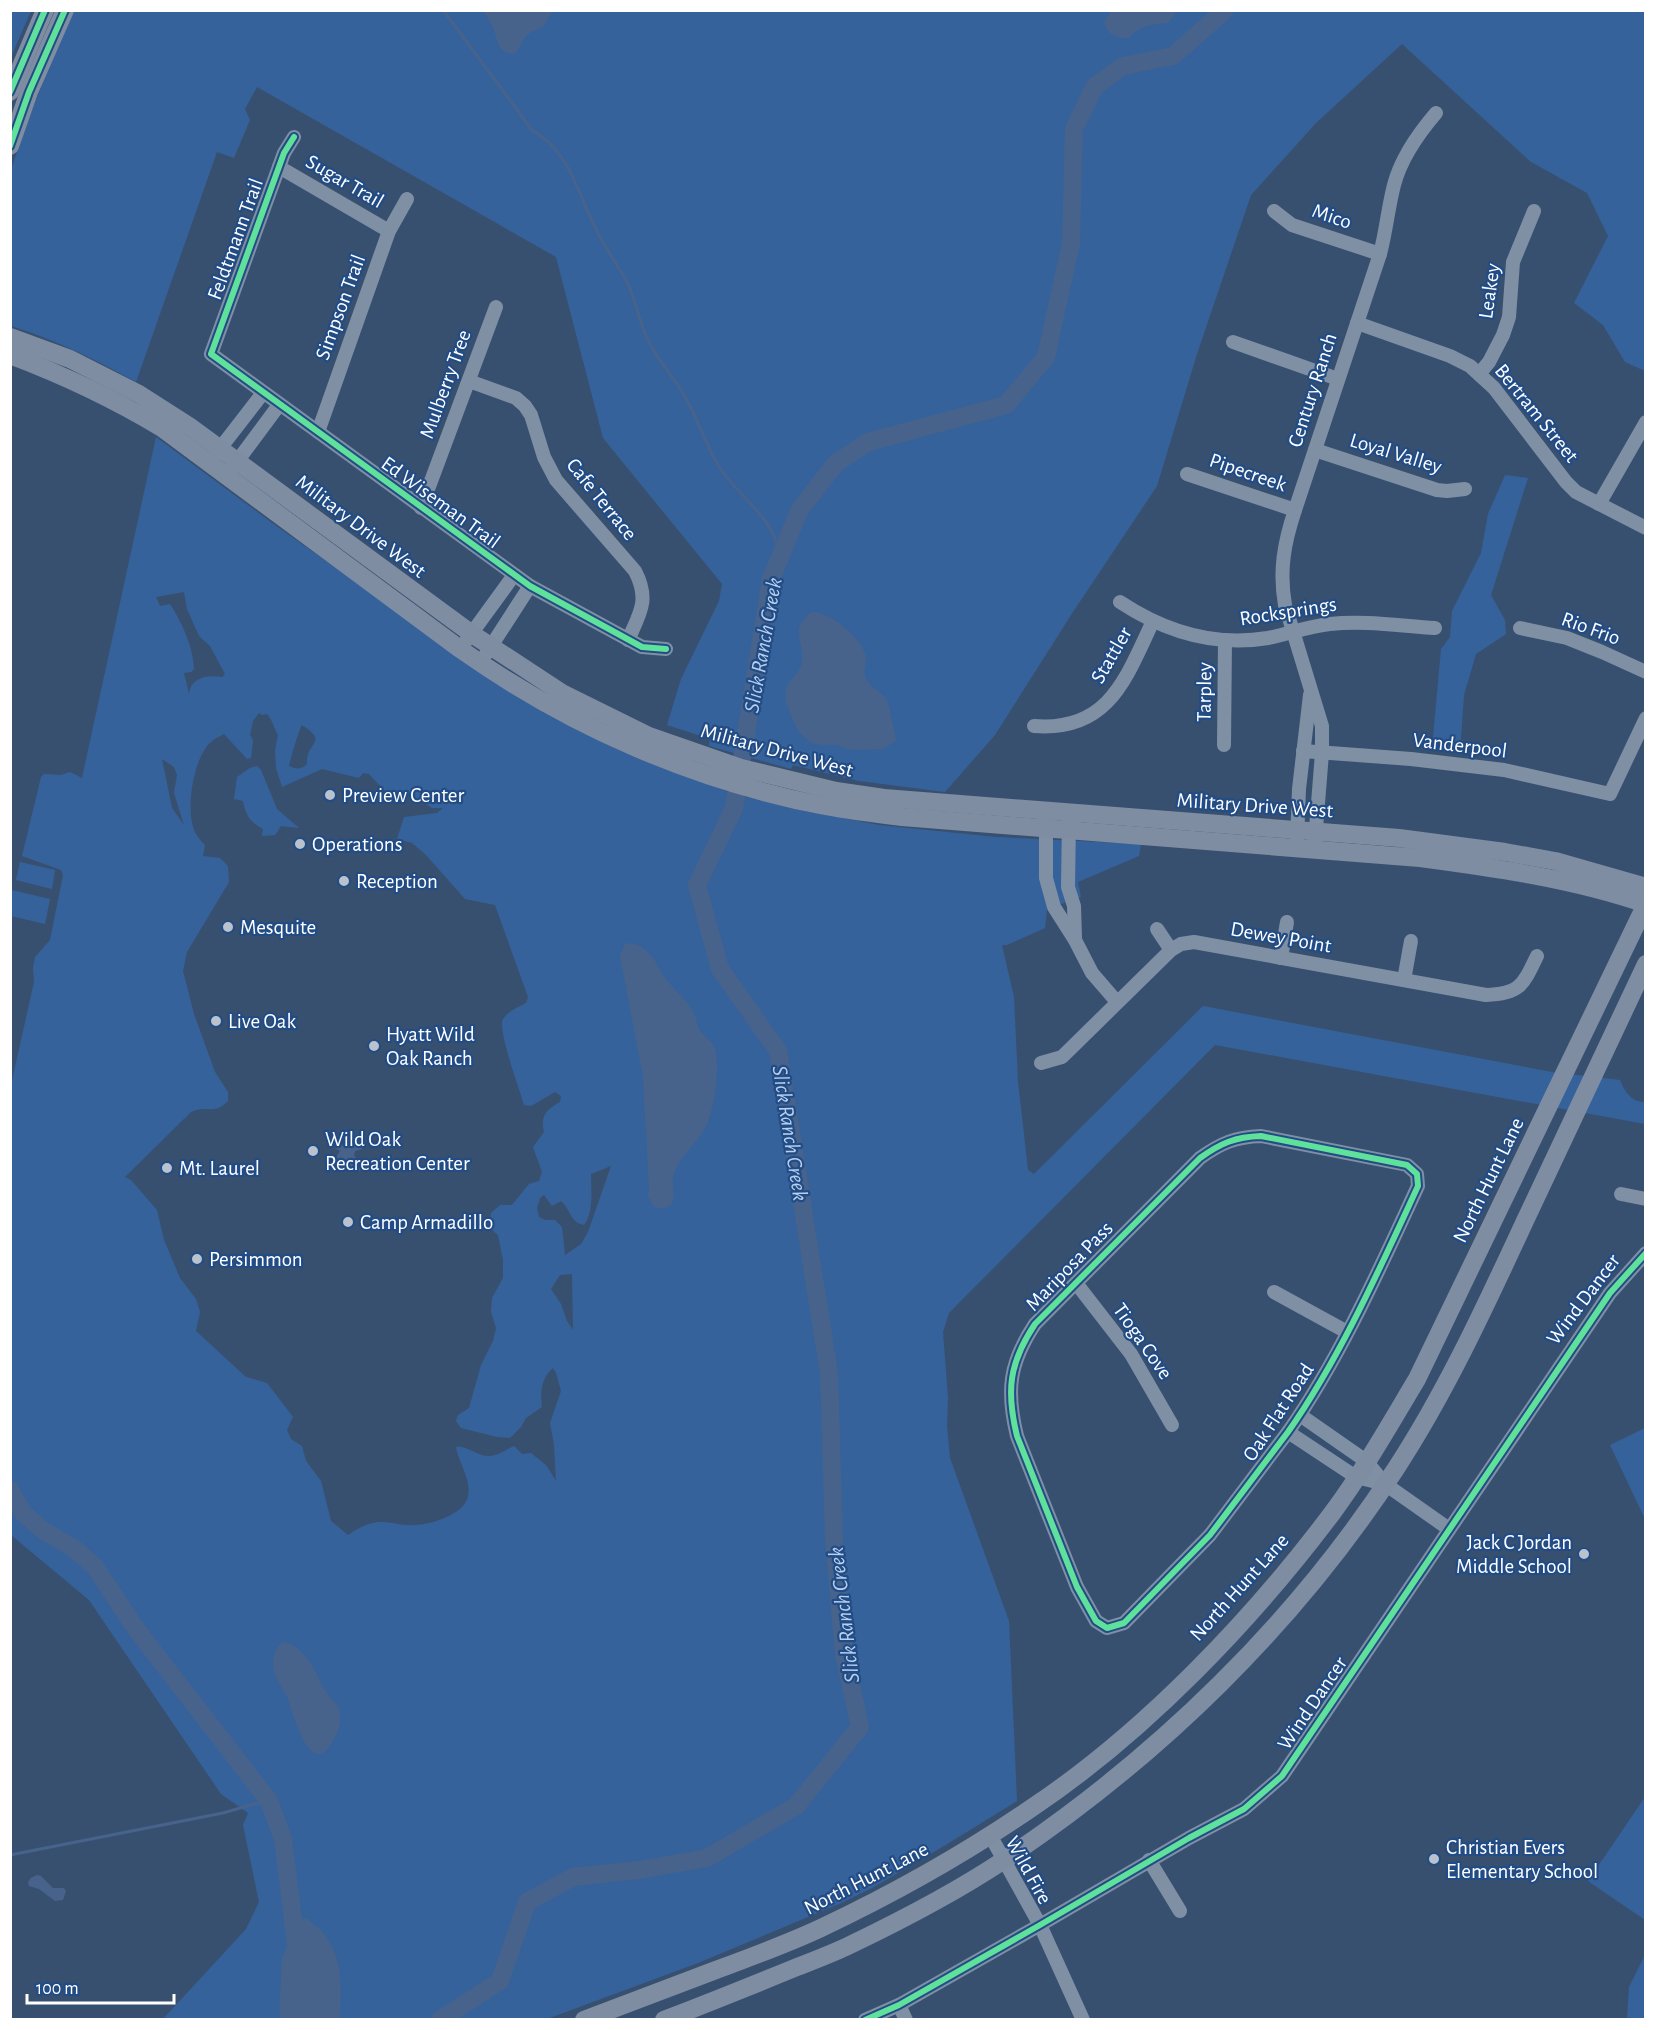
<svg xmlns="http://www.w3.org/2000/svg" width="1656" height="2030" viewBox="0 0 1656 2030" font-family="'Alegreya Sans',sans-serif">
	<rect width="100%" height="100%" fill="#38506f"/>
	<g fill="#36629b" fill-rule="evenodd">
		<polygon points="11,10 31,11 11,57 10,11"/>
		<path d="M71 11H1645V371L1625 362 1603 325 1574 303 1608 236 1587 193 1531 162 1402 44 1316 123 1251 195 1197 354 1157 486 1071 615 995 735 945 792 859 781 793 765 791 769 709 746 710 739 667 725 681 679 719 601 722 584 603 438 556 257 257 87 245 109 250 120 234 158 217 152 136 382C96 360 55 339 11 326V170L25 128Z"/>
		<path d="M156 437 275 525 353 580 655 763 734 794 800 810 879 825 996 837 1141 844 1139 856 1078 882 1081 897 1047 909 1045 928 1007 945H1002L1014 997 1018 1082 1028 1170 1034 1174 1203 1006 1552 1072 1620 1080C1625 1092 1631 1102 1645 1102V1124L1215 1045 949 1313 943 1332 948 1398 947 1426 950 1458 1009 1621 1017 1801 944 1846 872 1888 839 1904 698 1963 547 2019H163L246 1929 259 1902 243 1825 248 1813 221 1794 89 1600 11 1535V1085L34 982 33 968 35 957 50 940 63 875 61 870 22 856 41 777 44 774 61 775 70 772 82 778ZM184 592 187 609 199 636 210 646 225 674 222 677C208 675 191 677 189 694L184 673 191 672 194 669C193 646 182 623 170 604L160 606 156 597ZM259 713 262 715 267 714C272 719 274 728 278 735L275 750 276 768 282 787 322 769 359 778 363 773 369 774 396 803H401L409 793 432 808H443L437 813 404 817 397 839 412 843 425 854 465 899 495 905 528 997 526 1003C519 1007 508 1011 503 1019 497 1029 520 1090 524 1105L531 1106 555 1092 561 1096 560 1102C546 1110 540 1116 544 1132L533 1147 542 1172 539 1181 529 1184 512 1205H500L491 1213C490 1223 489 1229 498 1235L503 1260V1278L492 1298 491 1312 496 1328 493 1341 481 1365 469 1408 458 1415 456 1421 461 1428 497 1437 510 1438 521 1427 526 1418 542 1407C540 1393 541 1378 553 1368L556 1373 561 1391 550 1423 554 1445 556 1481 546 1465 531 1453 522 1454 514 1446C507 1449 497 1456 490 1456 477 1457 468 1445 456 1447 458 1462 472 1480 468 1496 465 1514 431 1525 414 1525 403 1526 392 1522 382 1522 369 1522 358 1528 348 1535L331 1521 321 1481 306 1461 302 1446 291 1439 287 1430 293 1417 267 1383 246 1377 196 1331 200 1312 196 1299 180 1278 175 1266 164 1240 157 1210 131 1180 125 1177 191 1112C208 1104 213 1116 228 1101V1092L215 1072 194 1014 183 971 187 952 229 882 228 866 220 858 203 856 205 845C202 842 198 838 196 834 184 813 193 756 212 741 215 738 221 736 224 734L247 759 251 758 253 740 250 735 253 721ZM302 725C330 743 305 742 307 764 301 770 296 769 289 766 290 761 299 729 302 725ZM162 759 174 767 177 775 174 793 184 825 172 808ZM611 1166 588 1232 581 1244 565 1255 562 1227 555 1220H545L539 1217 537 1208 540 1198 544 1195 552 1206 561 1201C571 1209 569 1222 584 1225 594 1212 591 1190 591 1174ZM572 1274 573 1330 567 1321 561 1304 551 1289 560 1275Z"/>
		<polygon points="1505,475 1528,478 1491,595 1505,620 1506,634 1476,654 1464,695 1460,751 1432,748 1441,649 1450,637 1452,611 1481,553 1488,514"/>
		<path d="M257 766 261 770 277 809 299 828 281 826 275 835 262 836 263 829C250 822 246 816 243 801L234 799 237 777 250 768Z"/>
		<polygon points="20,862 55,870 52,889 16,880"/>
		<polygon points="11,890 50,899 45,924 11,916"/>
		<polygon points="1645,1428 1645,1519 1610,1445"/>
		<polygon points="1645,1797 1645,1920 1588,1881"/>
		<polygon points="1645,1955 1645,2019 1627,2019 1629,1987"/>
	</g>
	<g fill="#47638c">
		<path d="M1112 10H1177V11L1168 23C1155 24 1138 26 1130 37 1118 41 1107 34 1104 22Z"/>
		<path d="M482 11H553L543 27 531 32 525 37 516 53C497 56 498 40 493 27 490 21 486 15 482 11Z"/>
		<path d="M812 612C829 611 865 640 866 658 867 664 863 670 865 676 869 688 880 690 887 700 888 702 896 737 896 740L884 749C873 749 858 751 847 749 844 748 841 746 838 745 832 744 826 746 820 745 804 742 794 727 790 712 787 705 784 697 786 690 788 679 800 674 802 662 805 642 788 628 812 612Z"/>
		<path d="M632 943C657 952 653 964 668 982 676 991 689 1002 694 1014 697 1019 696 1025 700 1031 705 1038 714 1042 716 1052 719 1074 715 1108 705 1128 696 1145 677 1158 673 1178 671 1186 677 1198 671 1205 666 1210 660 1208 654 1207L648 1196 649 1188 643 1077 620 956 625 944Z"/>
		<polygon points="357,1134 365,1140 362,1149 355,1151 354,1156 363,1162 363,1169 357,1172 353,1171 350,1166 346,1164 337,1169 332,1164 340,1151 335,1148 337,1143 343,1146 346,1145 349,1138"/>
		<path d="M284 1642C308 1649 314 1671 325 1690 329 1698 338 1703 340 1712 342 1725 336 1737 329 1747 308 1775 292 1710 288 1699 283 1688 273 1677 273 1665 272 1657 277 1645 284 1642Z"/>
		<polygon points="37,1875 41,1876 53,1888 64,1888 66,1891 63,1900 55,1901 39,1889 29,1886 28,1882 31,1878"/>
		<path d="M306 1918C312 1923 319 1928 324 1934 344 1958 341 1991 340 2019H279L282 1958 297 1921Z"/>
	</g>
	<g fill="none" stroke-linecap="round" stroke-linejoin="round">
		<g stroke="#47638c" stroke-width="3">
			<path d="M443 10 532 130C569 152 576 188 593 223 602 244 616 262 627 282 636 300 639 323 649 342 658 361 673 376 684 395 698 418 705 445 720 468 741 500 773 515 780 556"/>
			<polyline points="10,1855 223,1813 254,1804 269,1801"/>
		</g>
		<g stroke="#47638c" stroke-width="18">
			<polyline points="10,1490 23,1513 44,1531 75,1549 95,1567 136,1629 269,1801 283,1839 297,1952"/>
			<polyline points="440,2020 500,1981 527,1902 573,1877 639,1870 707,1858 796,1806 860,1727 844,1654 834,1539 829,1373 778,1051 720,969 697,885 734,808 771,579 799,511 835,464 868,442 1006,405 1046,357 1071,243 1074,129 1095,86 1123,66 1173,56 1225,10"/>
		</g>
		<g stroke="#7f90a5" stroke-width="14">
			<polyline points="294,137 284,153 211,354 530,586 642,647 666,649"/>
			<polyline points="279,167 389,231"/>
			<polyline points="1274,211 1292,225 1380,254"/>
			<polyline points="1357,323 1450,356 1470,366 1494,388 1566,482 1576,492 1646,528"/>
			<polyline points="1233,342 1338,379"/>
			<polyline points="1479,374 1489,362 1503,335 1509,317 1513,262 1534,211"/>
			<path d="M469 381 516 398 525 406 531 415 544 457 556 480 635 571C650 600 640 613 628 640"/>
			<polyline points="318,432 389,231 407,199"/>
			<polyline points="1315,450 1437,490 1447,491 1465,489"/>
			<polyline points="215,455 263,393"/>
			<polyline points="233,467 279,405"/>
			<polyline points="1187,474 1295,510"/>
			<polyline points="1599,504 1646,422"/>
			<polyline points="421,508 496,307"/>
			<path d="M1120 602C1164 631 1214 647 1268 638 1289 634 1309 626 1330 624 1364 620 1401 626 1435 628"/>
			<polyline points="1520,628 1567,638 1602,652 1646,672"/>
			<polyline points="466,641 514,575"/>
			<polyline points="486,654 530,586"/>
			<path d="M1034 726C1109 732 1126 678 1153 621"/>
			<polyline points="1224,745 1225,640"/>
			<polyline points="1303,751 1411,759 1504,770 1610,794 1646,718"/>
			<polyline points="1069,820 1068,887 1074,906 1075,938"/>
			<polyline points="1046,821 1046,878 1054,907 1075,940 1092,973 1117,1002"/>
			<polyline points="1297,840 1299,789 1310,695"/>
			<path d="M1315 841 1322 753V726L1285 605C1279 571 1284 543 1295 510L1380 254C1386 232 1388 208 1394 185 1401 158 1418 134 1436 113"/>
			<polyline points="1157,929 1171,950"/>
			<polyline points="1281,958 1287,922"/>
			<polyline points="1404,980 1411,941"/>
			<path d="M1041 1063 1062 1057 1171 950 1181 944 1194 942 1486 995C1520 994 1523 985 1537 956"/>
			<path d="M1261 1136 1407 1165 1417 1174 1418 1186C1380 1268 1340 1358 1288 1432L1210 1535 1124 1623 1107 1628 1096 1621 1077 1587 1017 1436C1006 1391 1009 1363 1035 1324L1200 1158C1221 1143 1235 1137 1261 1136Z"/>
			<polyline points="1621,1194 1646,1199"/>
			<polyline points="1076,1283 1131,1354 1172,1425"/>
			<polyline points="1274,1292 1347,1332"/>
			<polyline points="1300,1415 1366,1461 1385,1484 1449,1529"/>
			<polyline points="1288,1432 1356,1477 1385,1484"/>
			<polyline points="990,1835 1040,1925 1083,2020"/>
			<polyline points="1149,1860 1180,1911"/>
			<polyline points="899,2005 906,2020"/>
			<polyline points="865,2020 899,2005 1040,1925 1189,1838 1244,1809 1282,1776 1610,1293 1646,1253"/>
		</g>
		<g stroke="#7e8da2" stroke-width="18">
			<polyline points="10,92 45,10"/>
			<polyline points="10,146 29,92 65,10"/>
			<polyline points="10,337 70,359 139,394 189,426 472,634 562,693 649,736 741,768 836,791 884,798 1399,838 1505,852 1555,861 1646,887"/>
			<path d="M10 355C63 375 114 399 162 428L460 649C569 726 694 781 825 806 851 811 876 814 902 817L1420 858C1496 868 1573 879 1646 904"/>
			<path d="M584 2020C628 2003 672 1987 716 1970 751 1957 787 1944 821 1928 895 1893 966 1853 1033 1807 1145 1732 1252 1620 1333 1512 1364 1470 1390 1424 1417 1379L1646 904"/>
			<path d="M664 2020C708 2003 753 1985 797 1967 815 1960 834 1953 852 1944 904 1919 956 1892 1004 1860 1158 1757 1294 1625 1395 1470 1446 1392 1485 1307 1524 1223 1565 1137 1605 1050 1646 964"/>
		</g>
		<defs>
			<g id="cycleway">
				<polyline points="10,92 45,10"/>
				<polyline points="294,137 284,153 211,354 530,586 642,647 666,649"/>
				<polyline points="10,146 29,92 65,10"/>
				<path d="M1261 1136 1407 1165 1417 1174 1418 1186C1380 1268 1340 1358 1288 1432L1210 1535 1124 1623 1107 1628 1096 1621 1077 1587 1017 1436C1006 1391 1009 1363 1035 1324L1200 1158C1221 1143 1235 1137 1261 1136Z"/>
				<polyline points="865,2020 899,2005 1040,1925 1189,1838 1244,1809 1282,1776 1610,1293 1646,1253"/>
			</g>
		</defs>
		<use href="#cycleway" stroke="#224c85" stroke-width="10"/>
		<use href="#cycleway" stroke="#60e19b" stroke-width="6"/>
	</g>
	<g fill="#b9c2cd" stroke="#224c85" stroke-width="2">
		<circle cx="330" cy="795" r="6"/>
		<circle cx="300" cy="844" r="6"/>
		<circle cx="344" cy="881" r="6"/>
		<circle cx="228" cy="927" r="6"/>
		<circle cx="216" cy="1021" r="6"/>
		<circle cx="374" cy="1046" r="6"/>
		<circle cx="313" cy="1151" r="6"/>
		<circle cx="167" cy="1168" r="6"/>
		<circle cx="348" cy="1222" r="6"/>
		<circle cx="197" cy="1259" r="6"/>
		<circle cx="1584" cy="1554" r="6"/>
		<circle cx="1434" cy="1859" r="6"/>
	</g>
	<g text-anchor="middle" stroke-width="4.5" stroke-linejoin="round" paint-order="stroke">
		<g font-size="21" fill="#fff" stroke="#224c85">
			<text transform="translate(345 181) rotate(30)" y="7">Sugar Trail</text>
			<text transform="translate(1332 216) rotate(19)" y="7">Mico</text>
			<text transform="translate(235 239) rotate(-70)" y="7">Feldtmann Trail</text>
			<text transform="translate(1489 291) rotate(-82)" y="7">Leakey</text>
			<text transform="translate(340 307) rotate(-70)" y="7">Simpson Trail</text>
			<text transform="translate(445 384) rotate(-70)" y="7">Mulberry Tree</text>
			<text transform="translate(1312 390) rotate(-72)" y="7">Century Ranch</text>
			<text transform="translate(1537 413) rotate(51)" y="7">Bertram Street</text>
			<text transform="translate(1396 453) rotate(17)" y="7">Loyal Valley</text>
			<text transform="translate(1248 472) rotate(19)" y="7">Pipecreek</text>
			<text transform="translate(602 499) rotate(51)" y="7">Cafe Terrace</text>
			<text transform="translate(441 502) rotate(36)" y="7">Ed Wiseman Trail</text>
			<text transform="translate(361 526) rotate(37)" y="7">Military Drive West</text>
			<text transform="translate(1288 611) rotate(-9)" y="7">Rocksprings</text>
			<text transform="translate(1591 628) rotate(20)" y="7">Rio Frio</text>
			<text transform="translate(1111 655) rotate(-60)" y="7">Stattler</text>
			<text transform="translate(1204 692) rotate(-89)" y="7">Tarpley</text>
			<text transform="translate(1460 745) rotate(7)" y="7">Vanderpool</text>
			<text transform="translate(777 750) rotate(15)" y="7">Military Drive West</text>
			<text transform="translate(1255 805) rotate(4)" y="7">Military Drive West</text>
			<text transform="translate(1281 937) rotate(10)" y="7">Dewey Point</text>
			<text transform="translate(1488 1180) rotate(-64)" y="7">North Hunt Lane</text>
			<text transform="translate(1069 1266) rotate(-46)" y="7">Mariposa Pass</text>
			<text transform="translate(1583 1299) rotate(-53)" y="7">Wind Dancer</text>
			<text transform="translate(1143 1341) rotate(55)" y="7">Tioga Cove</text>
			<text transform="translate(1278 1412) rotate(-57)" y="7">Oak Flat Road</text>
			<text transform="translate(1239 1587) rotate(-48)" y="7">North Hunt Lane</text>
			<text transform="translate(1312 1703) rotate(-56)" y="7">Wind Dancer</text>
			<text transform="translate(1029 1870) rotate(61)" y="7">Wild Fire</text>
			<text transform="translate(866 1878) rotate(-27)" y="7">North Hunt Lane</text>
		</g>
		<g font-size="21" fill="#fff" stroke="#224c85" text-anchor="start">
			<text x="342" y="802">Preview Center</text>
			<text x="312" y="851">Operations</text>
			<text x="356" y="888">Reception</text>
			<text x="240" y="934">Mesquite</text>
			<text x="228" y="1028">Live Oak</text>
			<text x="386" y="1041">Hyatt Wild<tspan x="386" dy="24">Oak Ranch</tspan></text>
			<text x="325" y="1146">Wild Oak<tspan x="325" dy="24">Recreation Center</tspan></text>
			<text x="179" y="1175">Mt. Laurel</text>
			<text x="360" y="1229">Camp Armadillo</text>
			<text x="209" y="1266">Persimmon</text>
			<text x="1572" y="1549" text-anchor="end">Jack C Jordan<tspan x="1572" dy="24">Middle School</tspan></text>
			<text x="1446" y="1854">Christian Evers<tspan x="1446" dy="24">Elementary School</tspan></text>
		</g>
		<g font-size="22" font-style="italic" fill="#b7d0f0" stroke="#224c85">
			<text transform="translate(762 645) rotate(-80)" y="8">Slick Ranch Creek</text>
			<text transform="translate(791 1133) rotate(81)" y="8">Slick Ranch Creek</text>
			<text transform="translate(843 1615) rotate(-97)" y="8">Slick Ranch Creek</text>
		</g>
	</g>
	<rect width="1656" height="2030" fill="none" stroke="#ffffff" stroke-width="24"/>
	<path d="M27 1994v9h147v-9" fill="none" stroke="#ffffff" stroke-width="3"/>
	<text x="36" y="1994" font-size="18" fill="#ffffff" stroke="#224c85" stroke-width="4.5" paint-order="stroke">100 m</text>
</svg>
